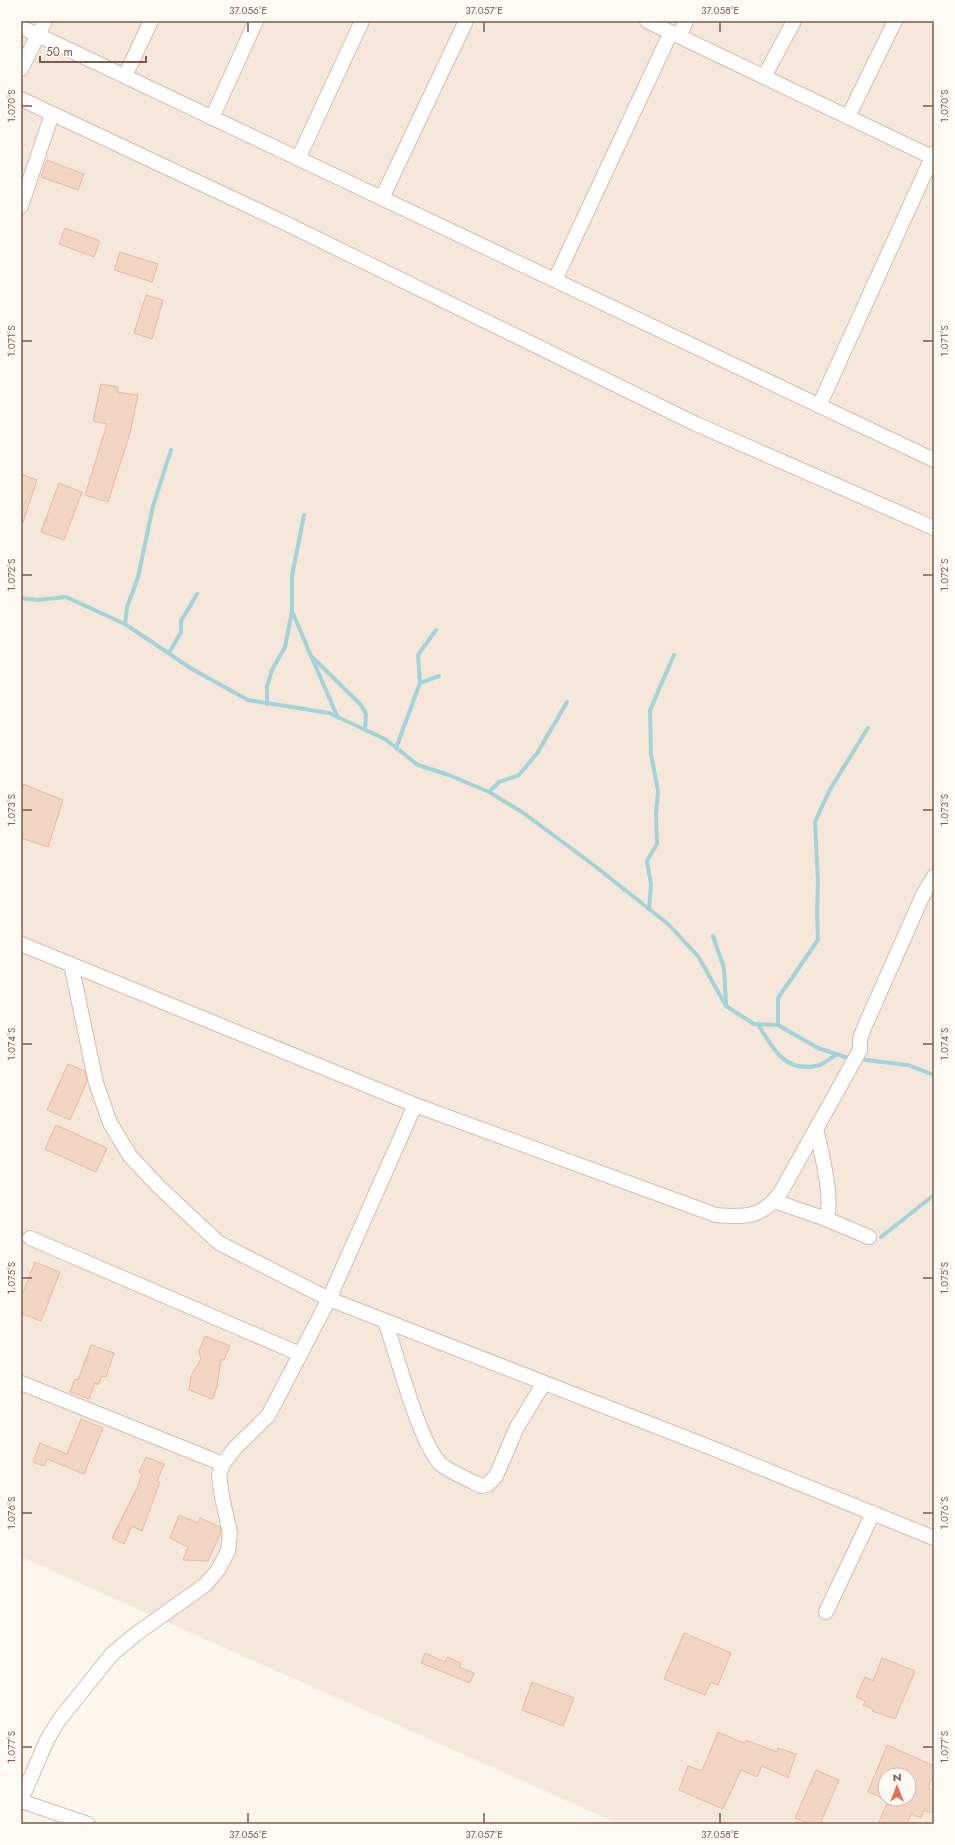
<svg xmlns="http://www.w3.org/2000/svg" width="955" height="1845" viewBox="0 0 955 1845" font-family="Jost,sans-serif">
	<rect width="100%" height="100%" fill="#fdf6ec"/>
	<path fill="#f5e8da" fill-rule="evenodd" d="M21 21H934V1824H619L21 1557ZM885 1775H909V1799H885Z"/>
	<g fill="none" stroke-linecap="round" stroke-linejoin="round">
		<g stroke="#a5d3da" stroke-width="4">
			<polyline points="21,598 37,600 66,597 125,624 192,669 248,700 329,713 385,739 418,765 449,775 489,792 522,812 591,863 668,924 698,956 726,1006 754,1024 778,1025 818,1048 848,1058 908,1065 934,1075"/>
			<polyline points="292,611 311,656 361,705 366,714 365,730"/>
			<polyline points="125,624 127,607 138,577 153,506 171,450"/>
			<polyline points="169,653 181,632 181,621 197,594"/>
			<polyline points="312,658 338,718"/>
			<polyline points="420,683 418,655 436,630"/>
			<polyline points="267,704 267,686 272,670 285,647 292,611 292,576 304,515"/>
			<polyline points="396,748 420,683 439,676"/>
			<polyline points="489,792 499,782 519,775 538,752 567,702"/>
			<polyline points="649,909 651,885 647,861 657,844 656,814 658,791 651,754 650,710 674,655"/>
			<polyline points="713,936 724,968 726,1004"/>
			<path d="M758 1024C772 1047 783 1072 816 1066 823 1065 831 1058 837 1054"/>
			<polyline points="778,1025 778,998 818,940 817,914 818,881 815,822 829,791 868,728"/>
			<polyline points="881,1237 934,1195"/>
		</g>
	</g>
	<g fill="#f3d5c3" stroke="#e6bba3">
		<polygon points="47,160 84,174 78,190 41,177"/>
		<polygon points="65,228 100,241 94,257 59,244"/>
		<polygon points="120,252 158,264 152,282 114,270"/>
		<polygon points="146,295 163,300 152,339 134,333"/>
		<polygon points="101,384 118,387 117,392 138,395 130,433 108,502 85,495 107,424 93,421"/>
		<polygon points="21,474 37,480 23,522 21,522"/>
		<polygon points="59,483 82,492 64,540 41,532"/>
		<polygon points="23,784 63,800 48,847 21,838 21,787 23,788"/>
		<polygon points="68,1064 85,1071 87,1081 70,1120 47,1110"/>
		<polygon points="56,1125 107,1148 96,1172 45,1149"/>
		<polygon points="35,1262 60,1272 41,1321 21,1313 21,1297"/>
		<polygon points="205,1336 230,1346 224,1360 221,1360 217,1386 213,1399 189,1390 191,1376 201,1359 199,1351"/>
		<polygon points="91,1345 114,1353 106,1377 102,1376 98,1385 95,1383 89,1399 70,1392 75,1379 78,1380"/>
		<polygon points="81,1419 103,1428 84,1474 47,1459 44,1466 33,1462 40,1443 67,1454"/>
		<polygon points="146,1457 164,1464 157,1481 160,1482 142,1531 132,1526 124,1544 112,1538 137,1488 142,1474 139,1472"/>
		<polygon points="179,1515 198,1523 200,1518 220,1527 221,1532 208,1561 183,1560 188,1547 170,1538"/>
		<polygon points="684,1633 731,1653 718,1685 711,1682 705,1695 664,1679"/>
		<polygon points="425,1653 445,1662 447,1657 461,1663 459,1667 474,1673 470,1683 421,1663"/>
		<polygon points="882,1658 915,1671 895,1719 872,1711 873,1709 863,1705 865,1701 856,1697 865,1677 873,1681"/>
		<polygon points="532,1682 574,1698 563,1726 522,1710"/>
		<polygon points="718,1732 739,1741 745,1743 746,1740 777,1752 778,1748 796,1754 788,1778 762,1766 757,1777 741,1770 723,1809 679,1790 688,1766 702,1771"/>
		<polygon points="887,1745 934,1766 934,1772 928,1788 934,1791 934,1814 924,1810 921,1818 911,1814 907,1824 878,1824 889,1799 909,1799 909,1775 885,1775 885,1799 868,1792"/>
		<polygon points="816,1770 839,1780 820,1824 810,1824 795,1818"/>
	</g>
	<g fill="none" stroke-linecap="round" stroke-linejoin="round">
		<defs>
			<g id="minor">
				<polyline points="647,21 934,158"/>
				<polyline points="21,27 934,460"/>
				<polyline points="679,36 686,21"/>
				<polyline points="21,69 45,21"/>
				<polyline points="125,76 151,21"/>
				<polyline points="764,77 794,21"/>
				<polyline points="21,99 285,223 696,424 934,528"/>
				<polyline points="848,117 895,21"/>
				<polyline points="212,118 256,21"/>
				<polyline points="298,159 362,21"/>
				<polyline points="382,198 466,21"/>
				<polyline points="21,206 52,114"/>
				<polyline points="555,280 671,32"/>
				<polyline points="819,406 934,153"/>
				<path d="M21 944 415 1105 716 1215C746 1218 765 1217 782 1190L860 1050V1039L864 1028 923 895 934 876"/>
				<polyline points="71,964 96,1083 110,1123 130,1156 159,1187 219,1243 329,1299 712,1448 934,1538"/>
				<path d="M774 1201 826 1219C834 1200 821 1151 816 1129"/>
				<polyline points="826,1219 869,1237"/>
				<polyline points="30,1238 300,1354"/>
				<path d="M385 1321C396 1351 421 1450 443 1466 455 1474 469 1480 482 1486L488 1484 496 1476 517 1427 544 1383"/>
				<polyline points="21,1383 223,1464"/>
				<polyline points="826,1612 873,1513"/>
				<polyline points="21,1800 47,1740 59,1720 112,1654 136,1634 205,1585 218,1570 228,1551 230,1533 222,1497 219,1475 223,1464 235,1448 268,1416 329,1299 415,1105"/>
				<polyline points="21,1801 88,1824"/>
			</g>
		</defs>
		<use href="#minor" stroke="#d1beb0" stroke-width="16"/>
		<use href="#minor" stroke="#fff" stroke-width="14"/>
	</g>
	<path fill="none" stroke="#7a5c4d" stroke-width="1.5" d="M248 22V32M484 22V32M720 22V32M22 106H32M923 106H933M22 341H32M923 341H933M22 575H32M923 575H933M22 810H32M923 810H933M22 1044H32M923 1044H933M22 1278H32M923 1278H933M22 1513H32M923 1513H933M22 1747H32M923 1747H933M248 1813V1823M484 1813V1823M720 1813V1823"/>
	<rect width="955" height="1845" fill="none" stroke="#fffaf3" stroke-width="44"/>
	<g transform="translate(897 1787)"><circle r="19" fill="#fffaf3" stroke="#cabbb1"/>
	<path d="M0-3L7 15L0 10L-7 15Z" fill="#e76f51"/>
	<text y="-6" font-size="11" font-weight="bold" text-anchor="middle" fill="#7a5c4d">N</text>
	</g>
	<path d="M40 56v6h106v-6" fill="none" stroke="#7a5c4d" stroke-width="2"/>
	<text x="46" y="56" font-size="12" fill="#7a5c4d" stroke="#fffaf3" stroke-width="3" paint-order="stroke">50 m</text>
	<rect x="22" y="22" width="911" height="1801" fill="none" stroke="#7a5c4d" stroke-width="1.5"/>
	<g font-size="10" text-anchor="middle" fill="#7a5c4d">
		<text x="248" y="14">37.056°E</text>
		<text x="484" y="14">37.057°E</text>
		<text x="720" y="14">37.058°E</text>
		<text transform="translate(11 106) rotate(-90)" y="4">1.070°S</text>
		<text transform="translate(944 106) rotate(-90)" y="4">1.070°S</text>
		<text transform="translate(11 341) rotate(-90)" y="4">1.071°S</text>
		<text transform="translate(944 341) rotate(-90)" y="4">1.071°S</text>
		<text transform="translate(11 575) rotate(-90)" y="4">1.072°S</text>
		<text transform="translate(944 575) rotate(-90)" y="4">1.072°S</text>
		<text transform="translate(11 810) rotate(-90)" y="4">1.073°S</text>
		<text transform="translate(944 810) rotate(-90)" y="4">1.073°S</text>
		<text transform="translate(11 1044) rotate(-90)" y="4">1.074°S</text>
		<text transform="translate(944 1044) rotate(-90)" y="4">1.074°S</text>
		<text transform="translate(11 1278) rotate(-90)" y="4">1.075°S</text>
		<text transform="translate(944 1278) rotate(-90)" y="4">1.075°S</text>
		<text transform="translate(11 1513) rotate(-90)" y="4">1.076°S</text>
		<text transform="translate(944 1513) rotate(-90)" y="4">1.076°S</text>
		<text transform="translate(11 1747) rotate(-90)" y="4">1.077°S</text>
		<text transform="translate(944 1747) rotate(-90)" y="4">1.077°S</text>
		<text x="248" y="1838">37.056°E</text>
		<text x="484" y="1838">37.057°E</text>
		<text x="720" y="1838">37.058°E</text>
	</g>
</svg>
